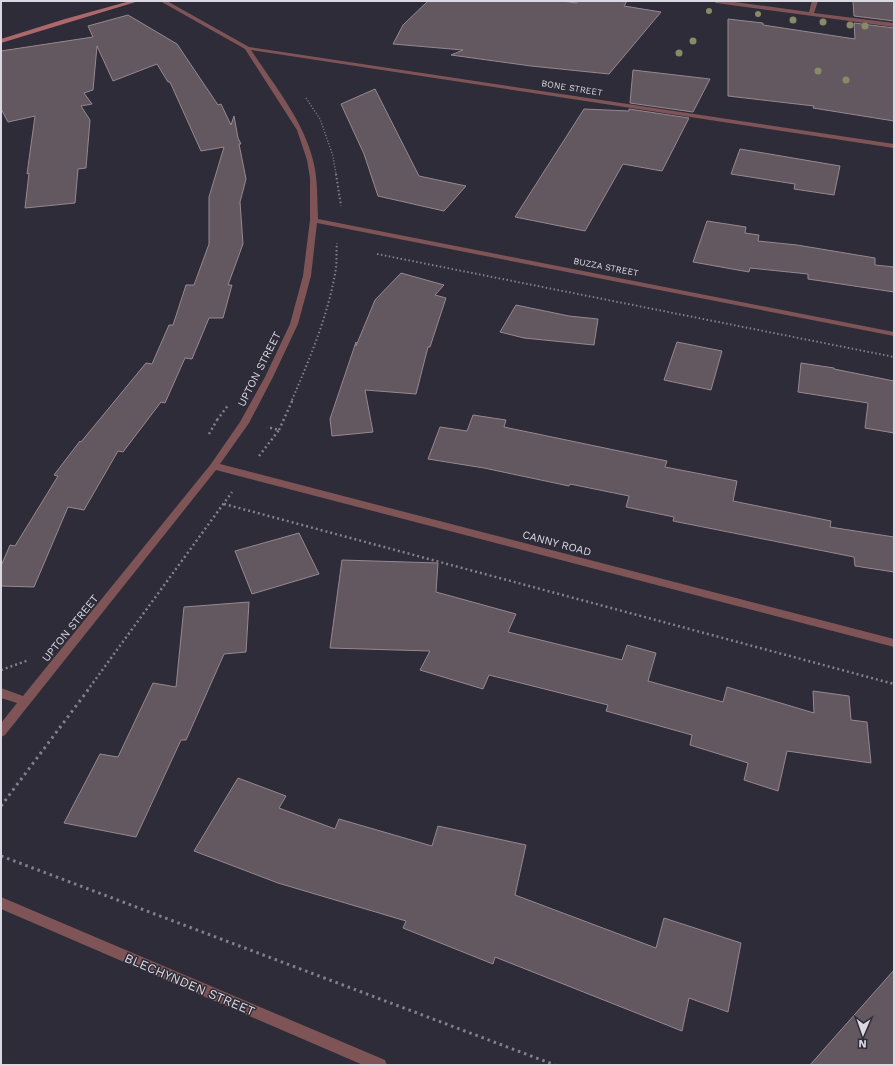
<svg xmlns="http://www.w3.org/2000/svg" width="895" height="1066" viewBox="0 0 895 1066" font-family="'Work Sans',sans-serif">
	<rect width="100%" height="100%" fill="#2e2c38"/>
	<g fill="#645860" stroke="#968891">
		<polygon points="428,1 562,1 577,3 579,1 627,1 624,6 661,12 609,74 531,66 451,55 463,50 393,44 403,25"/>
		<polygon points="853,1 894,1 894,21 854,16"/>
		<polygon points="128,15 177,44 218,105 221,104 231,125 234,116 238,138 241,144 239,144 246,179 240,202 243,244 228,285 232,285 223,318 209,318 192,359 185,358 165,403 161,402 123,452 118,451 84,510 68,507 34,587 1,586 1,566 10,545 15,546 58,476 54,475 80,441 81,442 146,363 152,364 169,325 173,325 186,285 194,285 209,244 209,197 224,147 201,151 170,82 168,82 157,64 113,81 97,46 93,90 84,93 92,104 81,106 90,120 86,168 78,169 75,203 25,208 29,173 27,174 35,116 8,122 1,109 1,51 93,37 88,26"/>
		<polygon points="728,19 763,23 763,25 855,39 854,23 894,28 894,121 813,108 814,106 728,96"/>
		<polygon points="633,70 710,79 693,112 630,103"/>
		<polygon points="375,89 419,176 466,186 444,211 378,196 364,154 341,104"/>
		<polygon points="584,109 629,111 629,109 689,118 662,171 623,164 585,231 515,217"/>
		<polygon points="740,149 840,166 834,195 794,189 795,184 731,174"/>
		<polygon points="707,221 746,227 745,233 759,235 758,241 797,245 875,258 875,265 894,267 894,292 808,279 808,274 750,268 749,272 693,262"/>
		<polygon points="401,273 444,285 435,295 446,298 430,347 428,347 416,394 365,390 373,432 332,436 330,419 356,342 356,346 375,300"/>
		<polygon points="516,305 569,316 598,319 594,345 524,338 500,332"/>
		<polygon points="677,342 722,351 711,390 664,380"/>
		<polygon points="801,363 834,368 834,369 894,381 894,433 865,428 868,403 798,392"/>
		<polygon points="473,415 506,420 504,427 667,461 665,467 737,481 733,501 831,521 830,527 894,537 894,572 855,566 854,557 673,521 674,517 626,507 629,496 570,484 569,486 484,468 428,459 440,427 467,431"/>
		<polygon points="299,533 319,574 252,594 235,551"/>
		<polygon points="342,560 438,563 436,592 516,614 508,632 622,660 627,645 656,653 648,681 723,702 727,687 814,713 813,691 849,696 851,720 867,722 871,763 787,751 778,791 744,780 748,763 690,745 692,735 606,711 608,705 489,675 483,689 420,670 430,651 330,648"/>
		<polygon points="249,602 246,652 224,654 186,740 181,740 136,837 64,823 100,754 118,757 153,683 176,687 184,607"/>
		<polygon points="238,778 286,796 279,808 335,829 339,819 432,846 438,826 526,845 515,895 656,948 664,918 741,943 728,1012 689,998 682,1031 495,957 493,964 403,928 406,921 278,883 194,851"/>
		<polygon points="894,970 894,1065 810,1065"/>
	</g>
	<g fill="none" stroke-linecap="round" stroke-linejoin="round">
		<polyline stroke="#82808b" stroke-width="1.5" stroke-dasharray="1 2" stroke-linecap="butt" points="306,98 320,119 333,156 336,175"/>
		<g stroke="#82808b" stroke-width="2" stroke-dasharray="1.5 2.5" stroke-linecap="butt">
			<polyline points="336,174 341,206"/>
			<polyline points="377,254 894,357"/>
			<path d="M292 400C310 358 329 313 336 268 337 260 336 251 337 243"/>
		</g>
		<g stroke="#82808b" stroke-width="2.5" stroke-dasharray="2 3" stroke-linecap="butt">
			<polyline points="217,420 229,404"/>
			<polyline points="279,430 293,399"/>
			<polyline points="209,434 217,420 220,421"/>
			<polyline points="259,456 279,430 267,427"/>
			<polyline points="224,504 894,684"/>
			<polyline points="1,670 29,660"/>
			<polyline points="87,691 232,492"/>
		</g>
		<g stroke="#82808b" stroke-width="3" stroke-dasharray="2.5 4" stroke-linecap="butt">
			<polyline points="1,806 88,690"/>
			<polyline points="1,856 555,1065"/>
		</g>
		<g fill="#7f5456" fill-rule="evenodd">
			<path d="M160 1H167L249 47 894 144V148L251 50C274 85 303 120 313 160 318 179 317 199 318 219L894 332V336L317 223 311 276 298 324 273 377 249 423 220 464 894 639V647L216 470 5 735 1 737V723L17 703 1 698V688L23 696 211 464 240 422 265 377 290 324 303 276 310 220V178L307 160 297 130 245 49Z"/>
			<polygon points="713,1 728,1 809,12 812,1 818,1 814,13 894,23 894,27 716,3"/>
			<polygon points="1,897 385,1060 387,1065 363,1065 1,909"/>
		</g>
		<polygon fill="#ac686b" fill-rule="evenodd" points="130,1 139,1 1,43 1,39 65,19"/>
	</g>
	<g fill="#878b66">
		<circle cx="709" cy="11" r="3"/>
		<circle cx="758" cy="14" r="3"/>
		<circle cx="793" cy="20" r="3.5"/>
		<circle cx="823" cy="22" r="3.5"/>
		<circle cx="850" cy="25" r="3.5"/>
		<circle cx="865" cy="26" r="3.5"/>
		<circle cx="693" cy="41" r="3.5"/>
		<circle cx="679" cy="53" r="3.5"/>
		<circle cx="818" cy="71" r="3.5"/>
		<circle cx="846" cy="80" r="3.5"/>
	</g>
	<g text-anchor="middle" stroke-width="3" stroke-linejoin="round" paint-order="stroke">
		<g font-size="9" fill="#dad9e1" stroke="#2e2c38">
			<text transform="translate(572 88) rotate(9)" y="3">BONE STREET</text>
			<text transform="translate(606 267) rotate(11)" y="3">BUZZA STREET</text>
		</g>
		<g font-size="11" fill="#dad9e1" stroke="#2e2c38">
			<text transform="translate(259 369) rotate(-63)" y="4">UPTON STREET</text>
			<text transform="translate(557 543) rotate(15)" y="4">CANNY ROAD</text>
			<text transform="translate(70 628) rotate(-51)" y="4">UPTON STREET</text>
		</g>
		<g font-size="13" fill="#dad9e1" stroke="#2e2c38">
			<text transform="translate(190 984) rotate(23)" y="5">BLECHYNDEN STREET</text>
		</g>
	</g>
	<rect width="895" height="1066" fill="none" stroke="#dad9e1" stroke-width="4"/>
	<g transform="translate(863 1034) rotate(182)" stroke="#2e2c38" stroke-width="3" paint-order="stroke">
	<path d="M0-3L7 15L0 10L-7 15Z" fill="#dad9e1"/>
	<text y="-6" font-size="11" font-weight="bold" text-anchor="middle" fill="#dad9e1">N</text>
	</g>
</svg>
